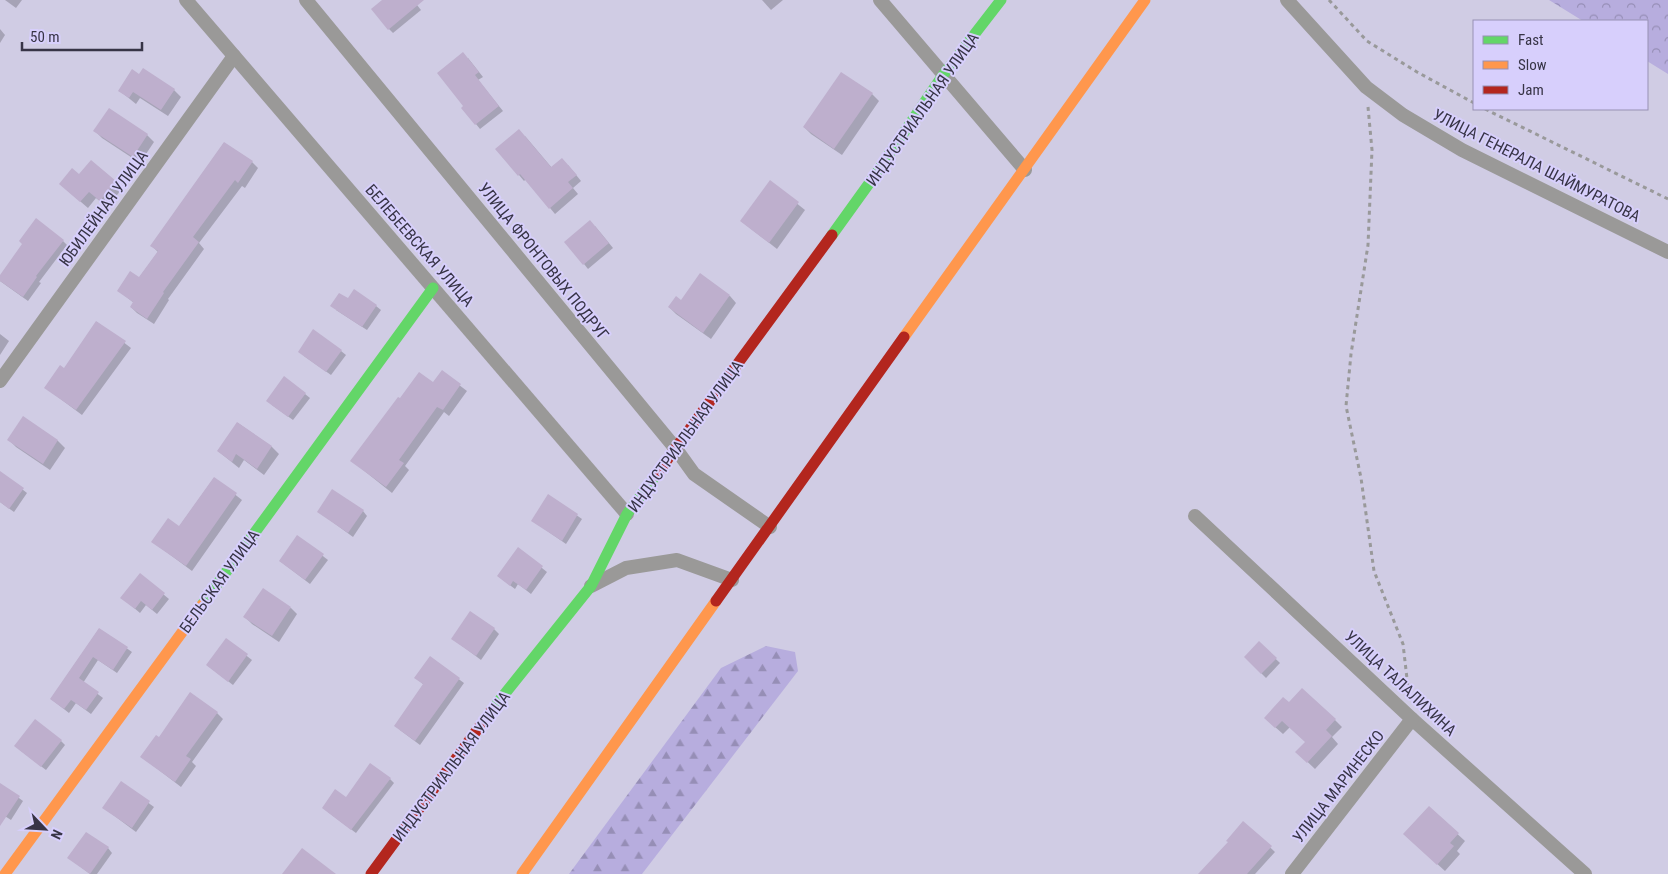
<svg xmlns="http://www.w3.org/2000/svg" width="1668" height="874" viewBox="0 0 1668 874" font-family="'Roboto Condensed',sans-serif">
	<defs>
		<pattern id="forest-firs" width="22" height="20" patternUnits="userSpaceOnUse" patternTransform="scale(1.25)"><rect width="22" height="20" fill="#b7adde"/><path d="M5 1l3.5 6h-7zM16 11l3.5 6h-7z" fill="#968eb6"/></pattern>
		<pattern id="park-crowns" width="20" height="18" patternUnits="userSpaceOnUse" patternTransform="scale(1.25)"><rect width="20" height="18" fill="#b7adde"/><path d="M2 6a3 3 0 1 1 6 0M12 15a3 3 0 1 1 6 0" fill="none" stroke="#968eb6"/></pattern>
	</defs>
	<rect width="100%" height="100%" fill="#d0cce4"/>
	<polygon fill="url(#forest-firs)" points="766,646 795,652 798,671 642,874 569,874 721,668"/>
	<polygon fill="url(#park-crowns)" points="1549,0 1668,0 1668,74 1647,61 1647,21 1583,21"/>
	<g fill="#0003">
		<polygon points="5,0 22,0 16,8"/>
		<polygon points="384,0 413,0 421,10 393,33 389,29"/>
		<polygon points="762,0 783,0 771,10"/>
		<polygon points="0,29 5,35 0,43"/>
		<polygon points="468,58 483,77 478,80 503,111 480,129 463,108"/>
		<polygon points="174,90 181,97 168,116 140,98 136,104 120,91"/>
		<polygon points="872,94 879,101 842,155 811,134 804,127"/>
		<polygon points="95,131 147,135 154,142 140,163 102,138"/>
		<polygon points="525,136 552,168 568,165 581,181 573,188 578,194 555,214 526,179 524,181 519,175"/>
		<polygon points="224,143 252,162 258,168 245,188 242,186 199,243 204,249 168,299 169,300 154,324 137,313 131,307 134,303 119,291 139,278 158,252 152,246"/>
		<polygon points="91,162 122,189 107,207 96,198 88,208 67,190"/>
		<polygon points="770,182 805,210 777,249 741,221"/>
		<polygon points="595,226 613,248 588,269 584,264"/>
		<polygon points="63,241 67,245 39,282 41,283 28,301 0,281 0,278"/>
		<polygon points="730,296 736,303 711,339 676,314 669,307 682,301"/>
		<polygon points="376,306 381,310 367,330 336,310"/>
		<polygon points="97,322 131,348 82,415 46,388 65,370"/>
		<polygon points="0,334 9,341 0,355"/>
		<polygon points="341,351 346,355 331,375 304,356"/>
		<polygon points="442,372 467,391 449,416 444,412 405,466 409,470 392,493 352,461 401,400 433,384"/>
		<polygon points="305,394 310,398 293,420 272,405"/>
		<polygon points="23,418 58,441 65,448 50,470 16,447 9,440"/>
		<polygon points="238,423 272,447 279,454 264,475 244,460 239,468 218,451"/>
		<polygon points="0,472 27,493 14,512 0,502"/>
		<polygon points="214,478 242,500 192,571 153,542 179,527"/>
		<polygon points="549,496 582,519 566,544 533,521"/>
		<polygon points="363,511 367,516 353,537 319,512"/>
		<polygon points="298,537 328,560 310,584 280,561"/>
		<polygon points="518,549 547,572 531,594 518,584 515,589 498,576"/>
		<polygon points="140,575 169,599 157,614 146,605 140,613 127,602"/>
		<polygon points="291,608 297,614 279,642 252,624 245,617"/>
		<polygon points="99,629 132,652 117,673 98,660 83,683 103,698 91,714 76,703 69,713 51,699"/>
		<polygon points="494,629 499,634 481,660 453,639"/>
		<polygon points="226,640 252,660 233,685 207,665"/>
		<polygon points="1259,643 1280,663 1266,678 1245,657"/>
		<polygon points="430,658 464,683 420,745 400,730 424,685 416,678"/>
		<polygon points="1289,704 1335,720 1342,727 1332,737 1338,744 1315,769 1297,752 1306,742 1290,727 1283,734 1265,718"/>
		<polygon points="217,713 223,719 192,762 196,766 181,787 142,757 159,738"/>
		<polygon points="61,741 65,745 46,770 20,750"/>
		<polygon points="390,779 394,783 356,833 328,812"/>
		<polygon points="121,783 154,807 136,832 104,808"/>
		<polygon points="0,784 23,801 11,820 0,813"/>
		<polygon points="1429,808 1465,841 1457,851 1460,854 1445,871 1412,841"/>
		<polygon points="1244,823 1275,852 1255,874 1199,874 1229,843"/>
		<polygon points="108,848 112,853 97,874 90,874 69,858"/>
	</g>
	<g fill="#beafcd">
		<polygon points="382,0 424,0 388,30 371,9"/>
		<polygon points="463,52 479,72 475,75 499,106 475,125 461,108 463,106 437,73"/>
		<polygon points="143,68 175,89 161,110 133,92 129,98 118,91 132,69 139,74"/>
		<polygon points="841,72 873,93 834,149 803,127"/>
		<polygon points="109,108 148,134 133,157 93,131"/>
		<polygon points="519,129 551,167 562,158 577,175 568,182 573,188 549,209 520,174 518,176 495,149"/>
		<polygon points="224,142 253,161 238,183 235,180 193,237 199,242 163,292 164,293 147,319 130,307 133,302 117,291 130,271 139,277 158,251 150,246"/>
		<polygon points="91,160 116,181 100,201 89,192 80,202 59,184 72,168 79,174"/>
		<polygon points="770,180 799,202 769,243 740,221"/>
		<polygon points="36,218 64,240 36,276 37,277 23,297 0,281 0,275 22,244 19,241"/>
		<polygon points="590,220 609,243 583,265 564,242"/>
		<polygon points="700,273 730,295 703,333 668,307 676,296 681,300"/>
		<polygon points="354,289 377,305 362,327 330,306 339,293 348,298"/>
		<polygon points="96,321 126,341 76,410 44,388 60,365 64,368"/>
		<polygon points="313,329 342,350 326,372 298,352"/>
		<polygon points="442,370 461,384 443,410 437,407 399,460 404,463 386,487 350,461 398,397 400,398 419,372 433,382"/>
		<polygon points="284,376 306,393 288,417 266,401"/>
		<polygon points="23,416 58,440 43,464 7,440"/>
		<polygon points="237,422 272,446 257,469 236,454 232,462 217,451"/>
		<polygon points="0,471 24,488 9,509 0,502"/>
		<polygon points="214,477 237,493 186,566 151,542 168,518 179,526"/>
		<polygon points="332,489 364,510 348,533 317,512"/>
		<polygon points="548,494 578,514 562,541 531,521"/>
		<polygon points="297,535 324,554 305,580 279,561"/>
		<polygon points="518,547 543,566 526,590 513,581 510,586 497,576"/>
		<polygon points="140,573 165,593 152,610 141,601 135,609 120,598"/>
		<polygon points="263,588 291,607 272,636 243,617"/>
		<polygon points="470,611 495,628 476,656 451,639"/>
		<polygon points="99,628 128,647 113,670 93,657 79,678 99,692 86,710 71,700 64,709 50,699"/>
		<polygon points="226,638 248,654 228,682 206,665"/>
		<polygon points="1259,641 1277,658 1261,674 1244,657"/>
		<polygon points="430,656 460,678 415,741 394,726 423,684 414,678"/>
		<polygon points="1302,688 1336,719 1326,730 1332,736 1307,763 1295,752 1305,742 1282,721 1275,728 1264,718 1283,697 1289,702"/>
		<polygon points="190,692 218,712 186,756 191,759 175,782 140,757 156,735 159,737"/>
		<polygon points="35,719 62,740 41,767 14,746"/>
		<polygon points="370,763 391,778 351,830 322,808 335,789 346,797"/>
		<polygon points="121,781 150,801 132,828 102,808"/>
		<polygon points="0,783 20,796 0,826"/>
		<polygon points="1429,806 1459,833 1450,843 1454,846 1437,865 1403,834"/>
		<polygon points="1243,821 1272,846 1247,874 1198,874 1228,842 1226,841"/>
		<polygon points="86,832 109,847 90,874 67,858"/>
		<polygon points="302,848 336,874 282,874"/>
	</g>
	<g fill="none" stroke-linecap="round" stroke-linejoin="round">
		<g stroke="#99999a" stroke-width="3" stroke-dasharray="4 4" stroke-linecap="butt">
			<polyline points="1329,0 1367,41 1417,72 1474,103"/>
			<polyline points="1368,107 1372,150 1368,245 1351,354 1346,406 1361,478 1374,571 1403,644 1409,696"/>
			<polyline points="1485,109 1668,199"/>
		</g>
		<g stroke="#9a9998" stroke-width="14">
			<polyline points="186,0 627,514"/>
			<polyline points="306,0 676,449 694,474 770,527"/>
			<polyline points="880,0 1025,170"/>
			<polyline points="1287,0 1366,87 1403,115 1462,150 1668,252"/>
			<polyline points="0,381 234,56"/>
			<polyline points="1195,516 1412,719 1585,874"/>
			<polyline points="591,586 626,568 677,560 732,580"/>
			<polyline points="1292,874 1412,719"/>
		</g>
		<g stroke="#63d668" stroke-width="11">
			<polyline points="832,235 873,178 943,75 1001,0"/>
			<polyline points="202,605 433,288"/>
			<polyline points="491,711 591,586 627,514 656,475"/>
		</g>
		<g stroke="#ff974d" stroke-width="11">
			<polyline points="904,337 1145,0"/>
			<polyline points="5,874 202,605"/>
			<polyline points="522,874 716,601"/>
		</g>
		<g stroke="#b3261e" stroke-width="11">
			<polyline points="656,475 832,235"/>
			<polyline points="716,601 904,337"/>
			<polyline points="371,874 491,711"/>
		</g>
	</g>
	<g text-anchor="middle" stroke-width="4" stroke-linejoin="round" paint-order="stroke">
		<g font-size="16" fill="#373446" stroke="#d7cffc">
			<text transform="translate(922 109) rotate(-55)" y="6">ИНДУСТРИАЛЬНАЯ УЛИЦА</text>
			<text transform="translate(1537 165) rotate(27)" y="6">УЛИЦА ГЕНЕРАЛА ШАЙМУРАТОВА</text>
			<text transform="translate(103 208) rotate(-54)" y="6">ЮБИЛЕЙНАЯ УЛИЦА</text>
			<text transform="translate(420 245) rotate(49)" y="6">БЕЛЕБЕЕВСКАЯ УЛИЦА</text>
			<text transform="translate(544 261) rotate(51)" y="6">УЛИЦА ФРОНТОВЫХ ПОДРУГ</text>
			<text transform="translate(685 436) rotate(-54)" y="6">ИНДУСТРИАЛЬНАЯ УЛИЦА</text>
			<text transform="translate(219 581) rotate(-54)" y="6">БЕЛЬСКАЯ УЛИЦА</text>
			<text transform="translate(1401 683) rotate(43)" y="6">УЛИЦА ТАЛАЛИХИНА</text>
			<text transform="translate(451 766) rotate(-53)" y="6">ИНДУСТРИАЛЬНАЯ УЛИЦА</text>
			<text transform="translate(1338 786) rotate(-52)" y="6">УЛИЦА МАРИНЕСКО</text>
		</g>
	</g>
	<rect x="1473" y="20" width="175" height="90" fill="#d7cffc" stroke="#9791b3"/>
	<rect x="1483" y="36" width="25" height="8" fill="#63d668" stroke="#9791b3"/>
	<text x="1518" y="45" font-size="15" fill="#373446">Fast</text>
	<rect x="1483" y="61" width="25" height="8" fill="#ff974d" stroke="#9791b3"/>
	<text x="1518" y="70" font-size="15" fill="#373446">Slow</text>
	<rect x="1483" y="86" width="25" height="8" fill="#b3261e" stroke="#9791b3"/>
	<text x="1518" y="95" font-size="15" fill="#373446">Jam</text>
	<g transform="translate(45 829) rotate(115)" stroke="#d7cffc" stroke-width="4" paint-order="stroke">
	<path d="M0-4L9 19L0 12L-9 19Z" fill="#373446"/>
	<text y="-8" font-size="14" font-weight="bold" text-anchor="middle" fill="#373446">N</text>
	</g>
	<path d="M22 42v8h120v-8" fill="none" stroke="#373446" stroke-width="2.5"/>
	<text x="30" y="42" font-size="15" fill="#373446" stroke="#d7cffc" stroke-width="4" paint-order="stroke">50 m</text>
</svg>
